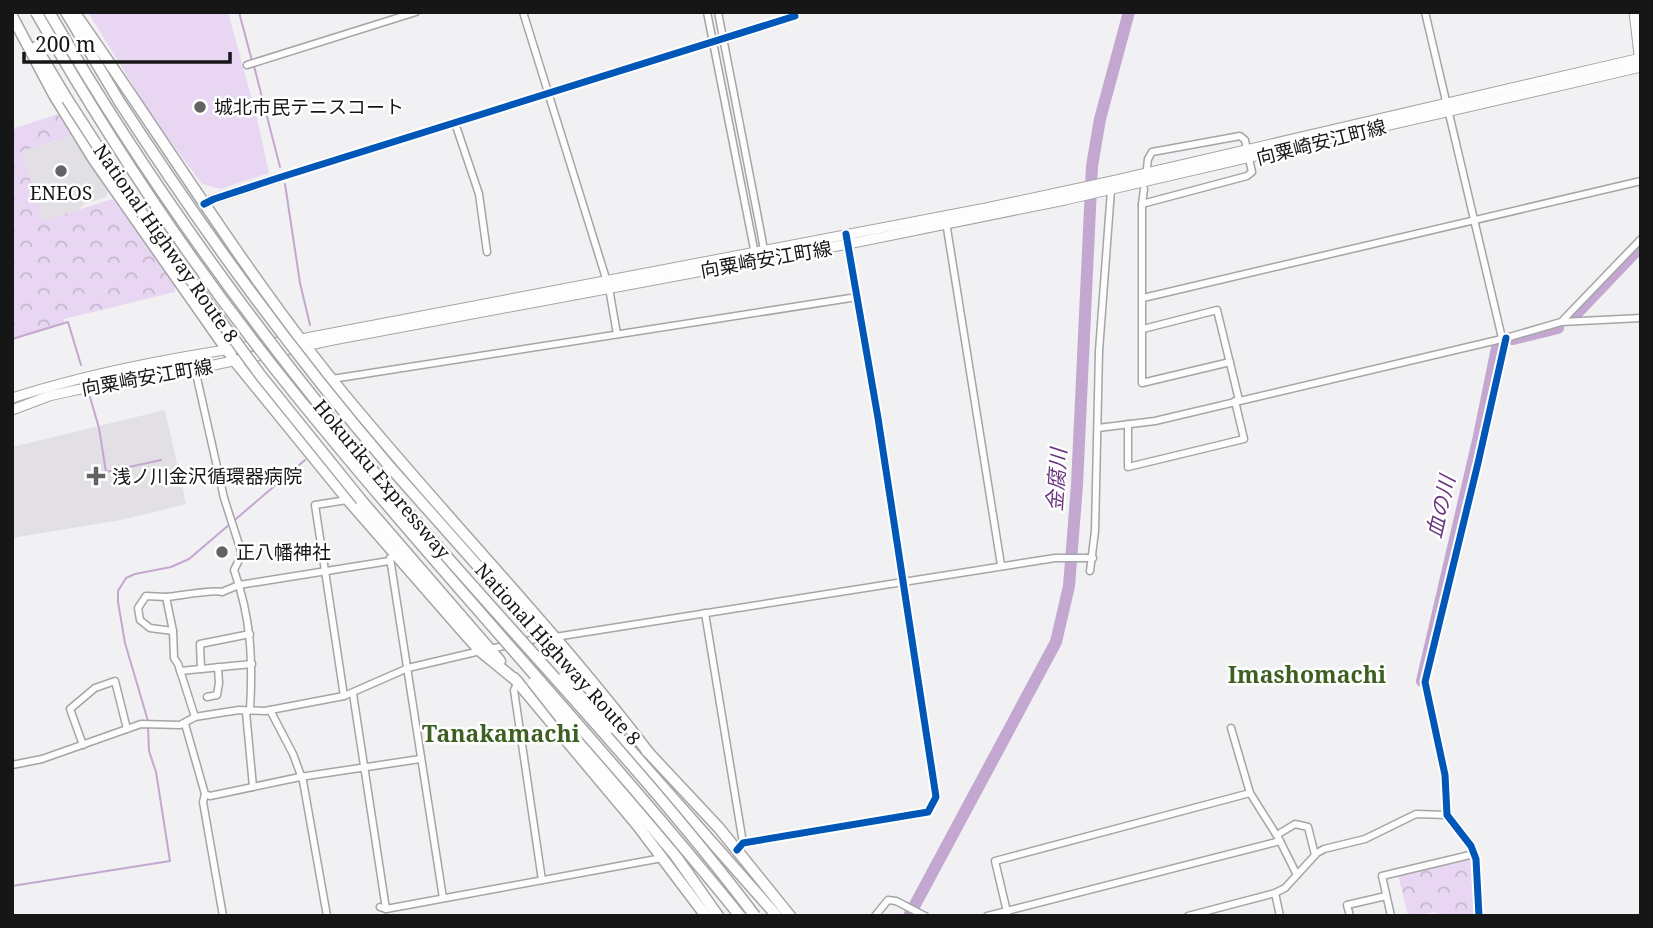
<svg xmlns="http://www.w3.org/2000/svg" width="1653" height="928" viewBox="0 0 1653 928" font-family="'Noto Serif','Noto Sans JP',serif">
	<defs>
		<pattern id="park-crowns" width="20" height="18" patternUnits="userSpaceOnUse" patternTransform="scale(1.75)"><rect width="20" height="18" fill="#e9d6f3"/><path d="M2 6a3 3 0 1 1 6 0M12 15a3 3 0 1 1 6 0" fill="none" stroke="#c7b7d0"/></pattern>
	</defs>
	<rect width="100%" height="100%" fill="#f1f0f2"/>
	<g fill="#e3e0e5">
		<polygon points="71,136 108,192 106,197 84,204 79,210 42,222 21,151"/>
		<polygon points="165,410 186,504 121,520 12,538 12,447"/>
	</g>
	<polygon fill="#e9d6f3" points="88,12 228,12 256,114 269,173 221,189 202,184 153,118"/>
	<g fill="url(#park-crowns)">
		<polygon points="58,114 71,136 22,151 42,221 113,199 175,286 175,292 64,319 64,322 45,330 12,338 12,120 15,128"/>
		<polygon points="1469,860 1473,861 1477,908 1474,916 1437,916 1436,912 1408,916 1398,875"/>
	</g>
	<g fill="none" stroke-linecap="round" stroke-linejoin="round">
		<g stroke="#c3a7d0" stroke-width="2">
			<polyline points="239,12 252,61"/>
			<polyline points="254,66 280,167"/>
			<polyline points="285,184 300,283 310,325"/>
			<polyline points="12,339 68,322 81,365"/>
			<polyline points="90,397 99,428 106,472 161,460"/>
			<polyline points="148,721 125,643 118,602 118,591 126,578 135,574 171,567 189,559 305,460"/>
			<polyline points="12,886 170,861 156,772 149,751 148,727"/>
		</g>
		<g stroke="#c3a7d0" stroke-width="12">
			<polyline points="1576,314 1641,246"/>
			<polyline points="1513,339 1558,328"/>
			<polyline points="1422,681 1479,436 1498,343"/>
			<polyline points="909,916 1056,642 1069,586 1077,485 1092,166 1100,119 1129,12"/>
		</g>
		<defs>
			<g id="street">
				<polyline points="523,12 609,288 617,334"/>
				<polyline points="707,12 755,254"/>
				<polyline points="718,12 760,228 764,250 763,254"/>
				<polyline points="1425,12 1502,338"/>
				<polyline points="247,65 416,12"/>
				<polyline points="455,123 479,194 487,252"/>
				<polyline points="1147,168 1148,159 1152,152 1240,136 1245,140 1247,150"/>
				<polyline points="278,178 795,16"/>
				<polyline points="1142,204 1144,189"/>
				<polyline points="946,222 1001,565"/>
				<polyline points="1143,298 1641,181"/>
				<polyline points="1563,320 1641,239"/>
				<polyline points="1143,329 1217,310 1239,400"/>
				<polyline points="1230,362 1142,383 1142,204 1247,176 1252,172 1249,159"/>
				<path d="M195 369 224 498 242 554 234 570C251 618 253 659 250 710L246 712 253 787"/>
				<polyline points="332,379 857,297"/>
				<polyline points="1128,424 1128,467 1244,439 1235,401"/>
				<polyline points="1098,428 1155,421 1506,338 1561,322 1641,318"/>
				<polyline points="390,558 443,898"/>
				<polyline points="1090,571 1095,531 1099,351 1111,190"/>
				<polyline points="166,597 146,596 138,608 140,620 150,628 173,631"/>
				<polyline points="705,613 743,843"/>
				<polyline points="555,637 1055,558 1093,558"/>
				<polyline points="490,649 540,638"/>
				<polyline points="201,669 200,644 250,634"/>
				<polyline points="180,671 252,664"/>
				<polyline points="518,682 514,690 542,880"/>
				<polyline points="353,694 386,909"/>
				<polyline points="344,696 315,505 347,500"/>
				<polyline points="207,697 217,695 219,683 218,667"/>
				<polyline points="270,710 293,754 303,781 327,916"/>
				<path d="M195 717 178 664 174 658 173 631 166 597C178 596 215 589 222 592L239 585 389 561"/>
				<polyline points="185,724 205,794 210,796 300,777 420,759"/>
				<polyline points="1231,728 1250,793 1279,839 1297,875"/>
				<polyline points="83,745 70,709 95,688 115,681 127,729"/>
				<polyline points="12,765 42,759 141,724 180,725 195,717 207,715 239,710 265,711 344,696 408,668 480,651"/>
				<polyline points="205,794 203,802 223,916"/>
				<polyline points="1277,835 1295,824 1308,827 1315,855"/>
				<polyline points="737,850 743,843 928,812 936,797 878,418 846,234"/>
				<polyline points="1275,893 1280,916"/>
				<polyline points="380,907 386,909 662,858"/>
				<polyline points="875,916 888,900 896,901 925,916"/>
				<polyline points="987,916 1280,841"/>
				<polyline points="1008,916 995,861 1250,793"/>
				<polyline points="1188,916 1275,893 1285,888 1317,853 1324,849 1365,839 1416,814 1447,815"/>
				<polyline points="1350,916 1347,905 1386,896"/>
				<polyline points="1391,916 1382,876 1474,854"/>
				<polyline points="1479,916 1476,859 1471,846 1447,815 1445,775 1425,682 1478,463 1506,338"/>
			</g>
			<g id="secondary">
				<polyline points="1634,12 1640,63"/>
				<polyline points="204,204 214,199 278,178"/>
				<path d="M12 398C106 368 204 352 301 339L986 208 1112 181 1641 58"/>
				<polyline points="12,410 49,396 76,390 195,369 333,340 848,244 1065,200 1641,67"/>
			</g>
			<g id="highway">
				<polyline points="66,12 119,101"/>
				<path d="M74 12C161 135 239 264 333 381 435 507 550 623 648 752"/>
				<polyline points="12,16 54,95 94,160 234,360 348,500 464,633 480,651 518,682"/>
				<polyline points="36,47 67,99"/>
				<polyline points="390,467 602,706"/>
				<polyline points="361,500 500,661"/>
				<polyline points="514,678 638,826 706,916"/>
				<polyline points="611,728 777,916"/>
				<polyline points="577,739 675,855 718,916"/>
				<polyline points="646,750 719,828 790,916"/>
			</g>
		</defs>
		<use href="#street" stroke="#a5a4a6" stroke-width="9"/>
		<use href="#secondary" stroke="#a5a4a6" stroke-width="11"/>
		<use href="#highway" stroke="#a5a4a6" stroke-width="13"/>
		<use href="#street" stroke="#fdfdfd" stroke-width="6"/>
		<use href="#secondary" stroke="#fdfdfd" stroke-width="9"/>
		<use href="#highway" stroke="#fdfdfd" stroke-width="10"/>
		<defs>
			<g id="highway-bridge">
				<path d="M36 12C111 144 196 271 291 389 436 569 595 737 740 916"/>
				<path d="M49 12C153 192 277 360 413 518 527 650 649 776 755 916"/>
				<polyline points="67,99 131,198 261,376 361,500"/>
				<path d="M119 101C202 229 291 352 390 467"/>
				<polyline points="563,678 611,728"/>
				<polyline points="533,683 577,739"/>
			</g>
		</defs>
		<use href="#highway-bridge" stroke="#a5a4a6" stroke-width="13" stroke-linecap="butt"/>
		<use href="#highway-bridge" stroke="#fdfdfd" stroke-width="10"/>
		<defs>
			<g id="cycleway">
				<polyline points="204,204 214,199 278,178 795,16"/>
				<polyline points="737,850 743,843 928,812 936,797 878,418 846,234"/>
				<polyline points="1479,916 1476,859 1471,846 1447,815 1445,775 1425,682 1478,463 1506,338"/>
			</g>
		</defs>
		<use href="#cycleway" stroke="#fff" stroke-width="11"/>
		<use href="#cycleway" stroke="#0057b8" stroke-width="7"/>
	</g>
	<g fill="#636264" stroke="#fff" stroke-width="2.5">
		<circle cx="200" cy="107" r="7"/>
		<circle cx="61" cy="171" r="7"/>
		<path d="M92.5 465.5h7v7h7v7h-7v7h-7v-7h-7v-7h7z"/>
		<circle cx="222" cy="552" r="7"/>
	</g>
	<g text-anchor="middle" stroke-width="5" stroke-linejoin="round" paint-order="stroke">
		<g font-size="19" fill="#171617" stroke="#fff" text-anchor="start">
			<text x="214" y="114">城北市民テニスコート</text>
			<text x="61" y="200" text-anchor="middle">ENEOS</text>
			<text x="112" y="483">浅ノ川金沢循環器病院</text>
			<text x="236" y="559">正八幡神社</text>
		</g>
		<g font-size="19" fill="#171617" stroke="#fff">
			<text transform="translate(1321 142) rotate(-14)" y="7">向粟崎安江町線</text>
			<text transform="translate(166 243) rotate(55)" y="7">National Highway Route 8</text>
			<text transform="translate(766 259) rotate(-10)" y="7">向粟崎安江町線</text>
			<text transform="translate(147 377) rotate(-10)" y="7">向粟崎安江町線</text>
			<text transform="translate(382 479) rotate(50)" y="7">Hokuriku Expressway</text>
			<text transform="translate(558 654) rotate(48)" y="7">National Highway Route 8</text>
		</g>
		<g font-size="21" font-style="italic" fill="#68367e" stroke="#fff">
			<text transform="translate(1057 480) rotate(-86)" y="7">金腐川</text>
			<text transform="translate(1441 507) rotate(-77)" y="7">血の川</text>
		</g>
		<g font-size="23" font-weight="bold" fill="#3d6022" stroke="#fff">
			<text x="1307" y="683">Imashomachi</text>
			<text x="501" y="742">Tanakamachi</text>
		</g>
	</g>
	<rect width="1653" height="928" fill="none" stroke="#171617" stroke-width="28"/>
	<path d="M24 52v10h206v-10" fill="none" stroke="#171617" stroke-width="3.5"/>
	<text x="35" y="52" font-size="21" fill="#171617" stroke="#ffffff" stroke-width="5" paint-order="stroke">200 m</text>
</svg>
